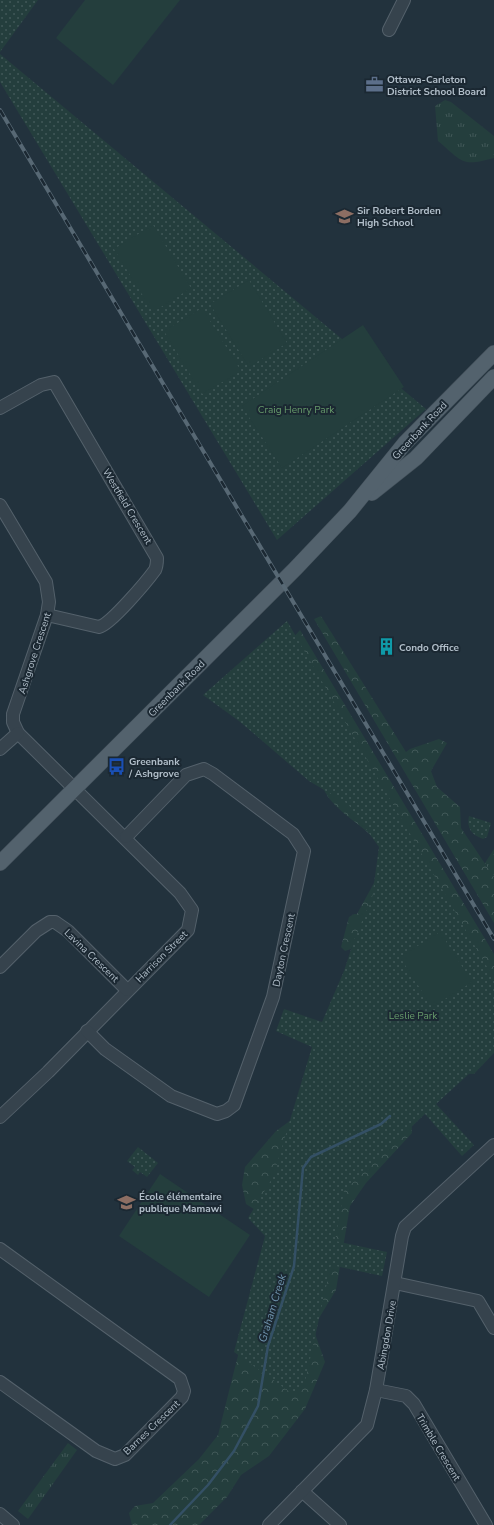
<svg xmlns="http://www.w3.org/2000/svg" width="494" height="1525" viewBox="0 0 494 1525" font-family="'Nunito Sans',sans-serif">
	<defs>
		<pattern id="grass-tufts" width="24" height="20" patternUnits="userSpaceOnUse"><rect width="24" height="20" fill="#243e3d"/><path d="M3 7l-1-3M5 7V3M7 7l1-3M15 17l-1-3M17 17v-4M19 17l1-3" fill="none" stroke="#415858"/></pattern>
		<pattern id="forest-crowns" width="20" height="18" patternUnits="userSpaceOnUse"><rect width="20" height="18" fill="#243e3d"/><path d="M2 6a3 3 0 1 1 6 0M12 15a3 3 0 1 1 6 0" fill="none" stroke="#415858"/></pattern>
		<pattern id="park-dots" width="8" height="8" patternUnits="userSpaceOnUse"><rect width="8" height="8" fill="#243e3d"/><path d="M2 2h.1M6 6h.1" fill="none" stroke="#415858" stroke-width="1.8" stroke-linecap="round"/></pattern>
	</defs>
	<rect width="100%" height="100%" fill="#22323d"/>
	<g fill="url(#grass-tufts)">
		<path d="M445 100 451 102 494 136V158C461 167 463 162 438 141L435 106Z"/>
		<polygon points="494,849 494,880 485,863"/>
		<polygon points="68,1443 77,1450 28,1519 18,1511"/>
	</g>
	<g fill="url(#forest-crowns)">
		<polygon points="321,616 406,752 410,749 439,739 447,743 431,771 437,787 460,807 461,828 494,877 494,923 314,619"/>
		<polygon points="300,630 494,954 494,1053 474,1074 457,1073 472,982 292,639"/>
		<path d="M329 779 394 851 351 949 345 951 341 947 349 917 354 914H357L375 881 383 851C369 825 335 815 323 788Z"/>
		<polygon points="411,1108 412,1133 366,1183 350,1206 336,1290 313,1328 325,1362 305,1409 269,1456 241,1475 227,1497 199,1525 132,1525 129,1513 135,1506 153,1503 199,1459 218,1435 270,1228 269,1219 246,1204 242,1185 245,1167 276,1131 298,1115"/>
	</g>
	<g fill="url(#park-dots)">
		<polygon points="0,0 38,0 0,52"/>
		<polygon points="0,54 426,409 277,540 0,82"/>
		<polygon points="287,621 494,979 494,1051 436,1104 474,1145 462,1156 425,1114 344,1191 335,1241 387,1252 382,1276 331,1265 304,1386 294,1395 234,1352 265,1236 248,1218 273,1177 312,1047 276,1031 284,1009 322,1022 344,971 354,940 372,898 379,847 348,804 309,781 239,721 203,695"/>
		<path d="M469 816 491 823 487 837 483 839C472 835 466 828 469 816Z"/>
		<polygon points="138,1147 158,1163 147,1177 140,1172 138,1175 132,1170 135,1167 127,1161"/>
	</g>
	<g fill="#243e3d">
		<polygon points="85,0 180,0 113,85 56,38"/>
		<polygon points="153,225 191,288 153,312 114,249"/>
		<polygon points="249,280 287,343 249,367 210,304"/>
		<polygon points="202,308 241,371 202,394 164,331"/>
		<polygon points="363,325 404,387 282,468 242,406"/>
		<polygon points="440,932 472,982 432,1007 400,957"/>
		<polygon points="160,1174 250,1235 209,1297 119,1236"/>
	</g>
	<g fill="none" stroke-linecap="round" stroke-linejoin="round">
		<polyline stroke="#345065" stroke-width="2.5" points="170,1525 208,1485 234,1451 258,1406 268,1346 294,1266 303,1168 311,1157 381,1124 390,1116"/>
		<defs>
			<g id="minor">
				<polyline points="389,30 404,0"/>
				<path d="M0 408 41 385 54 382 157 558C157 562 157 566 155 570 147 581 111 624 99 627L47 615"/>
				<polyline points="0,505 46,582 49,602 47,615 13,714 13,722 18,733 180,893 192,910 188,930 48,1072 0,1117"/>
				<polyline points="0,749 18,733"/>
				<polyline points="0,967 36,931 50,922 55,922 68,931 127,990"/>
				<polyline points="87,1031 105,1049 171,1096 217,1114 226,1111 234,1105 273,997 304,851 293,834 213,774 204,769 186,775 126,837"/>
				<polyline points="0,1249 180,1379 184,1391 182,1397 125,1455 115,1459 96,1451 0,1382"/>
				<polyline points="395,1283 478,1301 494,1328"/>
				<polyline points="376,1390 406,1396 414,1404 486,1525"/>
				<polyline points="302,1491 340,1525"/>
				<polyline points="0,1514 13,1525"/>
				<polyline points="269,1525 367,1425 376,1390 402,1236 405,1227 494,1145"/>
			</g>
			<g id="major">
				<polyline points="372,493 416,458 494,377"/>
				<polyline points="0,863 295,569 350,511 405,443 494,353"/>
			</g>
		</defs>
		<use href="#minor" stroke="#54616b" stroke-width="14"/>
		<use href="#major" stroke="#424f59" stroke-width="16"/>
		<use href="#minor" stroke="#36434d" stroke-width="12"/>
		<use href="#major" stroke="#53626d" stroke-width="15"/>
		<defs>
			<polyline id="rail" points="0,110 494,939"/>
		</defs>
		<use href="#rail" stroke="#576874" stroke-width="4"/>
		<use href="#rail" stroke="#1b2832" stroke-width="2.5" stroke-dasharray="8" stroke-linecap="butt"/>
	</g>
	<defs>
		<symbol id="office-bare" viewBox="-9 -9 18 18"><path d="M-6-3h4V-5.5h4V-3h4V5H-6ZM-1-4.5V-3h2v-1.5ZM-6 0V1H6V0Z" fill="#5c6f8a" stroke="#1b2832" stroke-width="2.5" paint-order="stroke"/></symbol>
		<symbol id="school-bare" viewBox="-9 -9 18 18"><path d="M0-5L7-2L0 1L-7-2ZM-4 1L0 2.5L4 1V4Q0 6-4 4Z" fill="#8d6e63" stroke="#1b2832" stroke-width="2.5" paint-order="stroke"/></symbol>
		<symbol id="building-bare" viewBox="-9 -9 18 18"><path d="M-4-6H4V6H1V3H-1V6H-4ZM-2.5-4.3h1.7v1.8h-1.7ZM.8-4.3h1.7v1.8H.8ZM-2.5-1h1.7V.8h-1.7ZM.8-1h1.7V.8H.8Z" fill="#0f9aa8" stroke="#1b2832" stroke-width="2.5" paint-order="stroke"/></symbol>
		<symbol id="bus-bare" viewBox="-9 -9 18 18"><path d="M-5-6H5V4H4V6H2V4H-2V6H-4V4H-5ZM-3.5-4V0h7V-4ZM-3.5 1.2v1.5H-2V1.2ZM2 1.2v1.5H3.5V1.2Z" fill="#1a4fb4" stroke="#1b2832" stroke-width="2.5" paint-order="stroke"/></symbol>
	</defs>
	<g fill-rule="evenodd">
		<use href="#office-bare" x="362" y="72" width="25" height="25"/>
		<use href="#school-bare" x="332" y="204" width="25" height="25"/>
		<use href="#building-bare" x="374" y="634" width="25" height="25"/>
		<use href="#bus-bare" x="104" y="754" width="25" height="25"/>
		<use href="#school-bare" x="114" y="1190" width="25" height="25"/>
	</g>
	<g text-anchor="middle" stroke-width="4" stroke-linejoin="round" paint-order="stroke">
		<g font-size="10" font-weight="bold" fill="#b1bec9" stroke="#1b2832" text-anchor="start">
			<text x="387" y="83">Ottawa-Carleton<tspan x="387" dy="12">District School Board</tspan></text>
			<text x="357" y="214">Sir Robert Borden<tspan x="357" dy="12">High School</tspan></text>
			<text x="399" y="651">Condo Office</text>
			<text x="129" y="765">Greenbank<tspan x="129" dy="12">/ Ashgrove</tspan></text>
			<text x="139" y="1200">École élémentaire<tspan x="139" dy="12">publique Mamawi</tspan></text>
		</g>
		<g font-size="10" fill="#679b6b" stroke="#1b2832">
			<text x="296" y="413">Craig Henry Park</text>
			<text x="413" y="1019">Leslie Park</text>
		</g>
		<g font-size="10" fill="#b1bec9" stroke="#1b2832">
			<text transform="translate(419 430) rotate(-47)" y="4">Greenbank Road</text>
			<text transform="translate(128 506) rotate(59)" y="4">Westfield Crescent</text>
			<text transform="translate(34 653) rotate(-72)" y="4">Ashgrove Crescent</text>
			<text transform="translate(176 688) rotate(-45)" y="4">Greenbank Road</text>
			<text transform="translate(283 950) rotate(-78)" y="4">Dayton Crescent</text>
			<text transform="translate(92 955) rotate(44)" y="4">Lavina Crescent</text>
			<text transform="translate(161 956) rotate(-45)" y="4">Harrison Street</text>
			<text transform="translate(386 1335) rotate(-80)" y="4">Abingdon Drive</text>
			<text transform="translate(151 1427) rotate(-44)" y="4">Barnes Crescent</text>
			<text transform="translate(439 1447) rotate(59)" y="4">Trimble Crescent</text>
		</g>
		<g font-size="11" font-style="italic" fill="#7094ae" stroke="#1b2832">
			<text transform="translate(272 1308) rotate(-73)" y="4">Graham Creek</text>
		</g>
	</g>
</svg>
